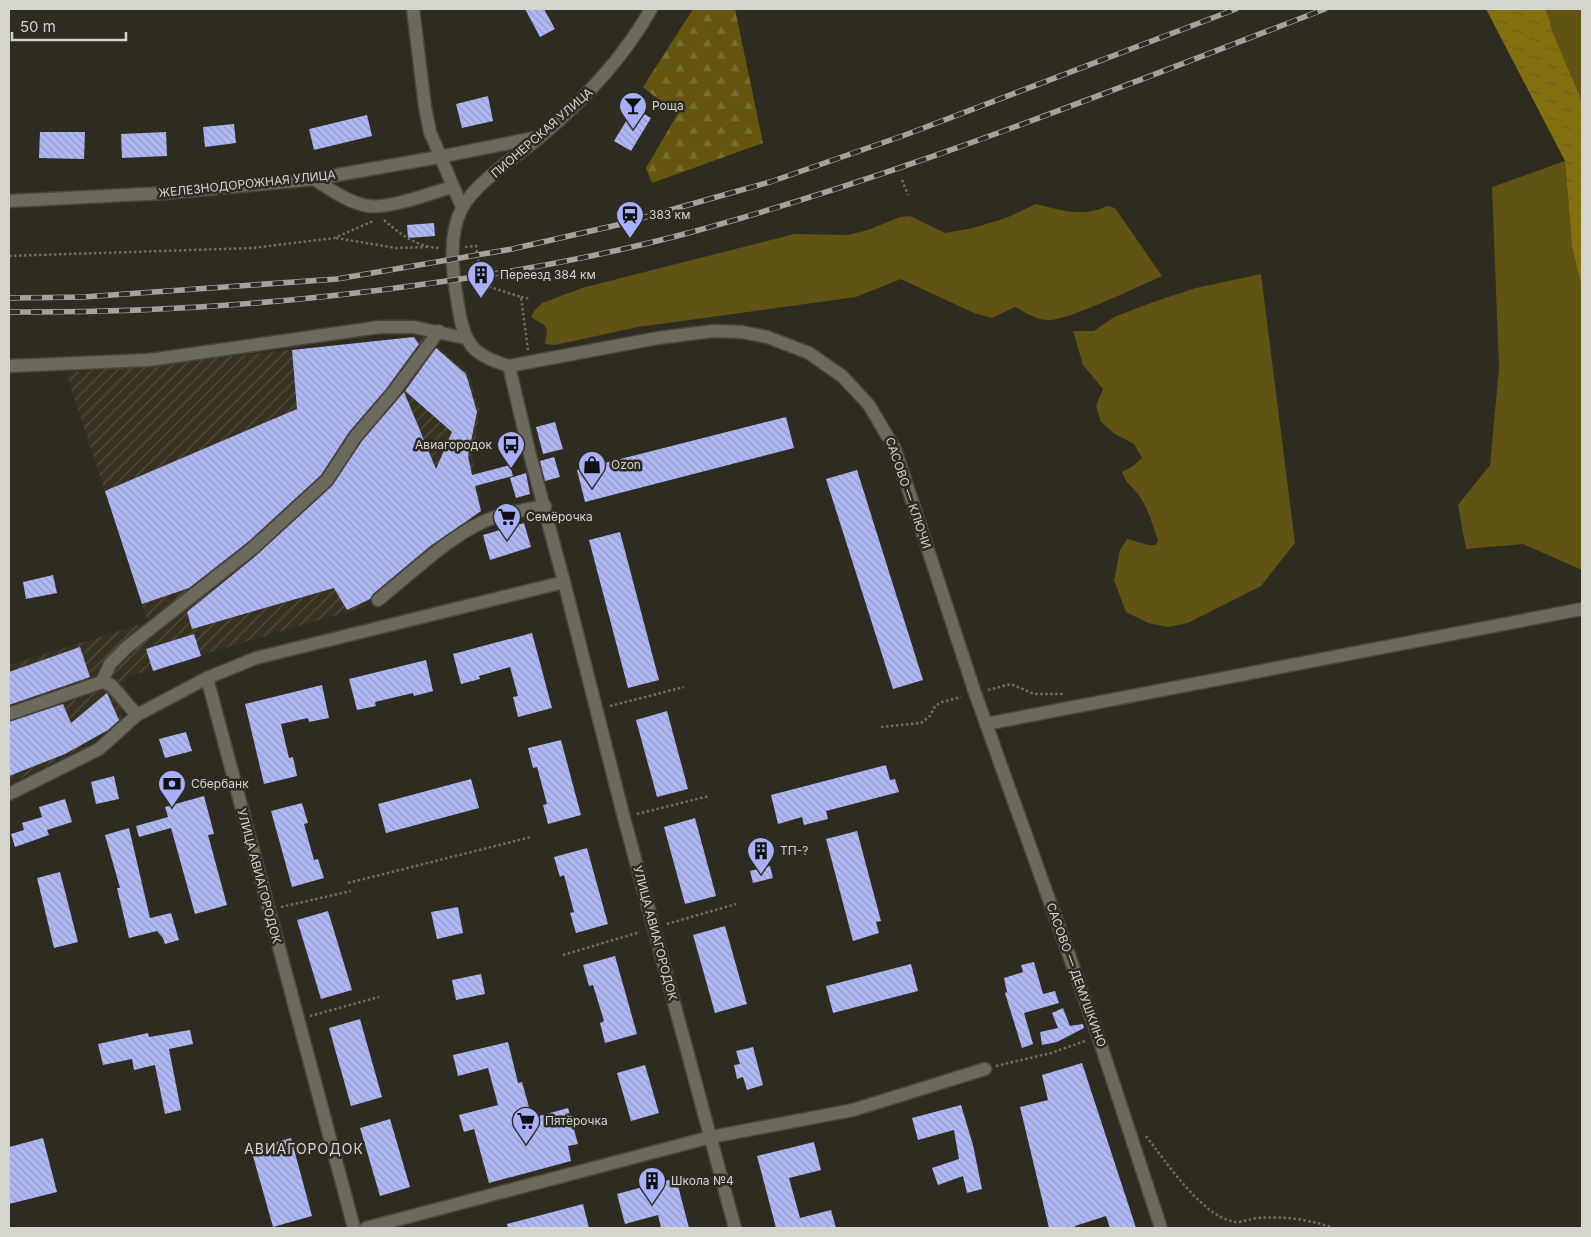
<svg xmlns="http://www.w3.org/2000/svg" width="1591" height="1237" viewBox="0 0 1591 1237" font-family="Inter,sans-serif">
	<defs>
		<pattern id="industrial-furrows" width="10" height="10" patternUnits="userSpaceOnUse" patternTransform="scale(1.25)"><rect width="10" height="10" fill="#363120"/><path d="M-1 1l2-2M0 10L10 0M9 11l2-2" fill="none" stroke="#524e3f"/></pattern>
		<pattern id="forest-firs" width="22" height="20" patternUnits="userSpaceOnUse" patternTransform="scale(1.25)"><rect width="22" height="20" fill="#65560f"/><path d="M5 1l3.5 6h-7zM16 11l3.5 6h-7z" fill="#7a6d31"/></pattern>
		<pattern id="water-ripples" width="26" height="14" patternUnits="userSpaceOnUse" patternTransform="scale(1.25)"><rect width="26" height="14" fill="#84700e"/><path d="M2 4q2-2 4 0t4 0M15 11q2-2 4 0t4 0" fill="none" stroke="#695d21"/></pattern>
		<pattern id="building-back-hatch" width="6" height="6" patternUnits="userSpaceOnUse" patternTransform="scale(1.25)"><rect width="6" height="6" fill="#afb7f4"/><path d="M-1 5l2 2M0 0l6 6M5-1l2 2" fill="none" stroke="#9399c6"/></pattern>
	</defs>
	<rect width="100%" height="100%" fill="#2e2b21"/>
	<polygon fill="url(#industrial-furrows)" points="425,336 468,373 480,410 473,457 481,511 364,607 126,677 120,723 67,756 9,784 9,665 148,622 66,373"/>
	<g fill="#615313">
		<polygon points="1546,9 1582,9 1582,101 1553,33"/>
		<polygon points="1565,161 1572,247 1582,288 1582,570 1523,544 1466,549 1458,505 1490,465 1499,368 1492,187"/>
		<path d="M1036 204C1061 210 1083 218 1107 206L1115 208 1162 276C1141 285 1066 322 1047 320 1035 319 1026 313 1015 307L992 318 974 313 901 279 856 297 638 327 555 345 545 344 547 330 544 325 531 317 534 311 542 303 582 288 794 234 848 235 868 230 900 217 910 216 945 233 973 228 1006 218Z"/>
		<path d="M1261 274 1295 543 1261 586 1188 623 1168 627 1148 623 1126 612 1114 580 1120 550 1127 539C1137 541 1146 546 1155 545L1158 541C1153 526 1148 507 1138 494 1131 485 1125 483 1122 472L1133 466 1142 458 1134 444 1115 434 1101 422 1096 406 1103 389 1083 365 1073 331H1094L1114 317 1156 301 1196 288Z"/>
	</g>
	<polygon fill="url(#forest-firs)" points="693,9 735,9 763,143 652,183 646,168 677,115 643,87"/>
	<polygon fill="url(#water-ripples)" points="1486,9 1546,9 1553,33 1582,101 1582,288 1572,247 1565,161"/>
	<g fill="url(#building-back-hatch)">
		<polygon points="525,9 544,9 555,29 540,37"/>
		<polygon points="488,96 493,121 462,128 456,104"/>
		<polygon points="634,108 651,118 631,151 614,141"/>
		<polygon points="367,115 372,136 314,150 309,129"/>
		<polygon points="234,124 236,143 205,147 203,127"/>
		<polygon points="40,132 85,132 84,159 39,158"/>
		<polygon points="166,132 167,156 122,158 121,134"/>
		<polygon points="434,223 435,236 408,238 407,225"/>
		<polygon points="414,337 419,344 386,389 349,432 321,475 248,542 189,588 142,604 105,491 297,409 292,350"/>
		<polygon points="436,348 466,374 477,412 468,456 472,475 510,465 513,476 475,486 481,511 429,547 373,594 370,599 347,610 334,588 192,629 187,612 258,554 332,486 362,441 404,392 436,469 452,432 405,391"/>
		<polygon points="786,417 794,448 585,502 577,470"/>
		<polygon points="555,422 563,449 543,454 536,427"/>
		<polygon points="554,457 560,477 545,481 540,461"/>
		<polygon points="857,470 923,680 893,689 826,479"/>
		<polygon points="526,473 530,494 516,498 510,478"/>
		<polygon points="524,523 531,547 490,560 483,535"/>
		<polygon points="620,532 659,680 628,688 589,540"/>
		<polygon points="53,575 57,593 26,599 23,582"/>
		<polygon points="532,633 552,708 518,717 513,697 518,696 510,667 479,676 480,679 461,684 453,654"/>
		<polygon points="194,634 201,656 153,671 146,649"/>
		<polygon points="80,647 90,677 9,705 9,672"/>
		<polygon points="426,660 433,691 414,696 413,693 375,702 376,706 357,710 349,679"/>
		<polygon points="322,685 329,718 309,722 308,718 281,724 289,758 293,757 297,776 264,784 245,704"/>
		<polygon points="107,693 119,720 108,730 65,754 9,776 9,722 63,704 71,723"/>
		<polygon points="667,711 688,789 657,797 636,720"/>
		<polygon points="186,732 192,751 165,758 159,739"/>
		<polygon points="561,740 581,815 548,824 543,805 547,804 537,767 533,768 528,748"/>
		<polygon points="886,765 890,780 895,779 899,792 826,811 828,819 804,825 802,817 778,824 771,795"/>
		<polygon points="114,776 119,799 96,804 91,782"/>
		<polygon points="471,779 479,808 386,833 378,804"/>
		<polygon points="204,796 214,834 208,835 227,905 195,914 171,828 139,837 136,826 168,817 165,807"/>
		<polygon points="65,799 72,822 47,830 49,835 15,847 11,834 24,830 22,823 42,817 39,807"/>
		<polygon points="302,803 308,823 304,824 314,860 318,859 324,878 292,887 271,811"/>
		<polygon points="695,818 716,896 685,904 664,827"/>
		<polygon points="129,828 150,918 171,913 179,940 165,944 163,938 157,931 129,938 117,888 120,888 105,835"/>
		<polygon points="857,831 881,921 876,922 879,933 853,941 826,839"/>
		<polygon points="587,848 608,924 576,933 570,913 574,912 564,875 560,877 554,857"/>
		<polygon points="770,866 773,878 753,883 750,871"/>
		<polygon points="60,872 78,942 54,948 37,878"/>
		<polygon points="458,907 463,933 437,939 431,912"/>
		<polygon points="328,911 352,990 321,999 297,920"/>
		<polygon points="725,926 747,1004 715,1013 693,935"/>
		<polygon points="615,956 637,1034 605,1043 600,1023 604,1021 593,985 589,986 583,965"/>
		<polygon points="1034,962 1043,994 1055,991 1059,1003 1024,1013 1033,1044 1022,1048 1005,993 1007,992 1004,978 1023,972 1021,965"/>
		<polygon points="911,964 918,991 833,1013 826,986"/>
		<polygon points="481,974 485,994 456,1000 452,980"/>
		<polygon points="1063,1008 1070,1026 1083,1024 1084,1028 1057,1042 1042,1045 1040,1032 1058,1028 1052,1013"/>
		<polygon points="360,1019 382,1097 351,1106 329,1028"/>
		<polygon points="190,1030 193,1044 169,1049 181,1110 165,1114 155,1065 134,1070 132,1059 103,1065 98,1044 148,1033 149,1037"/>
		<polygon points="508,1042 518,1083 522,1082 532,1118 568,1108 578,1144 568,1146 571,1161 489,1183 474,1129 464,1132 459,1115 498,1105 488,1068 458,1076 453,1055"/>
		<polygon points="753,1047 763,1085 747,1090 743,1077 737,1079 734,1065 740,1064 736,1051"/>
		<polygon points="1082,1063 1136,1228 1110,1228 1106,1216 1075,1226 1076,1228 1049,1228 1020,1107 1048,1100 1042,1075"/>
		<polygon points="645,1065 659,1113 631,1121 617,1073"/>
		<polygon points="961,1105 973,1145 982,1189 967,1193 963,1176 938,1185 932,1168 959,1159 954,1130 918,1140 912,1118"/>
		<polygon points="390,1119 410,1187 380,1196 360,1128"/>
		<polygon points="43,1138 57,1192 9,1204 9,1147"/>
		<polygon points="291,1138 312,1216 273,1227 251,1149"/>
		<polygon points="814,1142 821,1170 789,1178 800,1218 831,1210 836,1228 776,1228 757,1156"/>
		<polygon points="676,1178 689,1228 661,1228 658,1215 625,1224 617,1194"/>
		<polygon points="583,1204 589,1228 508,1228 507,1224"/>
	</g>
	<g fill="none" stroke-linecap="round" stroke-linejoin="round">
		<defs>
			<g id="minor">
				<polyline points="413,9 425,107 430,132 462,207"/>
				<path d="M651 9C623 59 584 100 540 137 517 156 476 182 462 208 447 237 453 275 458 305 464 343 471 355 509 366L658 338 713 331 742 332 767 337 809 353 842 376 869 405 895 449 975 693 1098 1036 1161 1228"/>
				<path d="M314 179C331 190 349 203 369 206 389 209 431 193 452 187"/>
				<polyline points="9,201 165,193 314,179 439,157 539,137"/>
				<polyline points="9,366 149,360 380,327 413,327 465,338"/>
				<polyline points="564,582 624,818 735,1228"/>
				<path d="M378 600C412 573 454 531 495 517 511 512 529 509 545 506"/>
				<polyline points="102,682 110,664 127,647 253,548 327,480 356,436 392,394 439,331"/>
				<polyline points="9,714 102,682 111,685 137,715"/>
				<polyline points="986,724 1582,609"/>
				<polyline points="9,794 99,749 137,715 207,678"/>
				<polyline points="354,1228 207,678 256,658 564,582 529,451 509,366"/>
				<polyline points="366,1228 711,1137 853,1110 985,1069"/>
			</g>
		</defs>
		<use href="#minor" stroke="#48463d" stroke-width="15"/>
		<g stroke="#6f6c64" stroke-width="2.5" stroke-dasharray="2.5 2.5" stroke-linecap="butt">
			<polyline points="902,180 908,195"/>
			<path d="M384 220C401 235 417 247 440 248"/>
			<polyline points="336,238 396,248 427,247"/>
			<polyline points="465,247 476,246 482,285 492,283"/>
			<polyline points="9,256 253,248 334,238 373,221"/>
			<polyline points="484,285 521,297 528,350"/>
			<polyline points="521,297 530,299"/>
			<polyline points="988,690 1011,684 1034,694 1063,694"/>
			<polyline points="610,706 684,687"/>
			<polyline points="881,727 921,723 930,716 935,706 942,702 961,697"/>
			<polyline points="637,814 709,796"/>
			<polyline points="348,883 531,837"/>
			<polyline points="281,907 351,891"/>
			<polyline points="667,924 736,904"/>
			<polyline points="563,955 640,932"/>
			<polyline points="310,1016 379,997"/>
			<polyline points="996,1066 1051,1053 1085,1041"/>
			<path d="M1146 1136C1165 1160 1206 1223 1239 1222 1245 1221 1251 1219 1258 1218 1283 1216 1309 1219 1333 1228"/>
		</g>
		<use href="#minor" stroke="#6c695d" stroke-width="12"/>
		<defs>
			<g id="rail">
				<polyline points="9,298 83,297 337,279 512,249 617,225 770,182 905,135 1236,9"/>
				<path d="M9 312C149 313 286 304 425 284 508 273 591 258 673 237 896 178 1110 91 1325 9"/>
			</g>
		</defs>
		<use href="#rail" stroke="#a4a29a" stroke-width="5.5"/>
		<use href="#rail" stroke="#2e2b21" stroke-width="4" stroke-dasharray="11" stroke-linecap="butt"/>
	</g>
	<defs>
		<symbol id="bar-pin" viewBox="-11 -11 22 30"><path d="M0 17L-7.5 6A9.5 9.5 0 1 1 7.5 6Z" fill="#a8b0fc" stroke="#2e2b21"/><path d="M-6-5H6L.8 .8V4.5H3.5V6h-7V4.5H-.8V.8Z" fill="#111"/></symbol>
		<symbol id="station-pin" viewBox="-11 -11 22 30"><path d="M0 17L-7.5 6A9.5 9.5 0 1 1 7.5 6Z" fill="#a8b0fc" stroke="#2e2b21"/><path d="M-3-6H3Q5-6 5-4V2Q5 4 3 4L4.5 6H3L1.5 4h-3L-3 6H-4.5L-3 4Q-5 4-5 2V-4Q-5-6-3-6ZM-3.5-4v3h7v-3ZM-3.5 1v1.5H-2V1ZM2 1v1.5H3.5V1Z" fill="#111"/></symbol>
		<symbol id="building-pin" viewBox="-11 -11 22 30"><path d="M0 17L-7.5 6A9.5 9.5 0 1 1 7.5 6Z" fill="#a8b0fc" stroke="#2e2b21"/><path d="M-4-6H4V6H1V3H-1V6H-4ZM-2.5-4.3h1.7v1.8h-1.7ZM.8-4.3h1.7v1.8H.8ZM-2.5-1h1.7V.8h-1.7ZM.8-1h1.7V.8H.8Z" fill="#111"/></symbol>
		<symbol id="bus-pin" viewBox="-11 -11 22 30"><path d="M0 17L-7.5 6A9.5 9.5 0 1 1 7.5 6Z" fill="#a8b0fc" stroke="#2e2b21"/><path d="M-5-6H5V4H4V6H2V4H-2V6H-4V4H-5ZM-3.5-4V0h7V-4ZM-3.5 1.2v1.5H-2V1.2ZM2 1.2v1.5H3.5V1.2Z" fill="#111"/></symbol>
		<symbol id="shop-pin" viewBox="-11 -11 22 30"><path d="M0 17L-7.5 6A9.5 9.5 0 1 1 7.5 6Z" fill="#a8b0fc" stroke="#2e2b21"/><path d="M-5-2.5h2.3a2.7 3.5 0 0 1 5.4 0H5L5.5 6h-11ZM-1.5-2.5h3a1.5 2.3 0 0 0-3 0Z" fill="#111"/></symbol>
		<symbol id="supermarket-pin" viewBox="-11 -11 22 30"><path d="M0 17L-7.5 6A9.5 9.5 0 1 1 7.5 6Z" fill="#a8b0fc" stroke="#2e2b21"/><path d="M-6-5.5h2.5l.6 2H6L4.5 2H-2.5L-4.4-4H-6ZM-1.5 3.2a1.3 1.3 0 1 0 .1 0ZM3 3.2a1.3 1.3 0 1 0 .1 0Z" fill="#111"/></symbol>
		<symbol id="bank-pin" viewBox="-11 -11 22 30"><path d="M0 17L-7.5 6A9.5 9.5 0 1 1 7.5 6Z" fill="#a8b0fc" stroke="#2e2b21"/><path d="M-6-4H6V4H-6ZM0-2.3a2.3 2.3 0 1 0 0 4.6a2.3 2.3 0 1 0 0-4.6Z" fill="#111"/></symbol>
	</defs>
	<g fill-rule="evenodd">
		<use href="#bar-pin" x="617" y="90" width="32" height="43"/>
		<use href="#station-pin" x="614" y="199" width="32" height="43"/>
		<use href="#building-pin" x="465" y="259" width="32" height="43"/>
		<use href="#bus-pin" x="495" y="429" width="32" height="43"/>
		<use href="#shop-pin" x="576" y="449" width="32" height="43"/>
		<use href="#supermarket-pin" x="491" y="501" width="32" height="43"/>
		<use href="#bank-pin" x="156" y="768" width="32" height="43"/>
		<use href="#building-pin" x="745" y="835" width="32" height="43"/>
		<use href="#supermarket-pin" x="510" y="1105" width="32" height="43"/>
		<use href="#building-pin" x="636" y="1165" width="32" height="43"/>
	</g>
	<g text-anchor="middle" stroke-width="5" stroke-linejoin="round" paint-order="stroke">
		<g font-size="12" fill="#d5d4cd" stroke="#2e2b21" text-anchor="start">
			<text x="652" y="110">Роща</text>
			<text x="649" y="219">383 км</text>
			<text x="500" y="279">Переезд 384 км</text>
			<text x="492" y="449" text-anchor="end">Авиагородок</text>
			<text x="611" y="469">Ozon</text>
			<text x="526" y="521">Семёрочка</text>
			<text x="191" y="788">Сбербанк</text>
			<text x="780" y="855">ТП-?</text>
			<text x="545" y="1125">Пятёрочка</text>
			<text x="671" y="1185">Школа №4</text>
		</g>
		<g font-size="12" fill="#d5d4cd" stroke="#2e2b21">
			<text transform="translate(542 133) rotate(-41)" y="4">ПИОНЕРСКАЯ УЛИЦА</text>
			<text transform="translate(247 184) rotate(-6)" y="4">ЖЕЛЕЗНОДОРОЖНАЯ УЛИЦА</text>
			<text transform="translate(908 493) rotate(71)" y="4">САСОВО — КЛЮЧИ</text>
			<text transform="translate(259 876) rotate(75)" y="4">УЛИЦА АВИАГОРОДОК</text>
			<text transform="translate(655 933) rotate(75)" y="4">УЛИЦА АВИАГОРОДОК</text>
			<text transform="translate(1076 975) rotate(70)" y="4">САСОВО — ДЕМУШКИНО</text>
		</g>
		<g font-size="14" letter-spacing="1" fill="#d5d4cd" stroke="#2e2b21">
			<text x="304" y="1154">АВИАГОРОДОК</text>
		</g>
	</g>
	<rect width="1591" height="1237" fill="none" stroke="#d5d4cd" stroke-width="20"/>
	<path d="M12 32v8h114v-8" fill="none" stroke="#d5d4cd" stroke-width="2.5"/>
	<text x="20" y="32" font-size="15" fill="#d5d4cd" stroke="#2e2b21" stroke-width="4" paint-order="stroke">50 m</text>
</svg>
